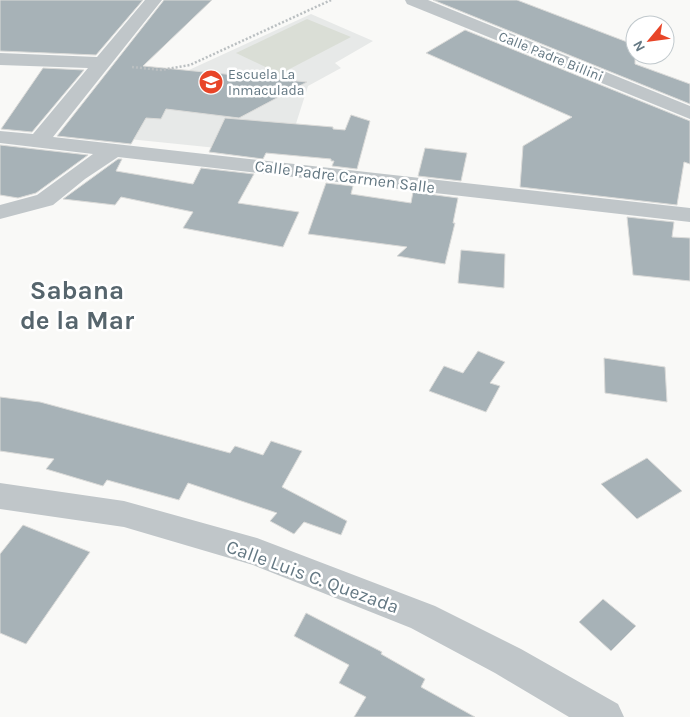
<svg xmlns="http://www.w3.org/2000/svg" width="690" height="717" viewBox="0 0 690 717" font-family="Karla,sans-serif">
	<rect width="100%" height="100%" fill="#f9f9f7"/>
	<polygon fill="#e7e9e8" points="311,14 373,41 335,63 341,68 308,86 286,155 70,133 178,75"/>
	<polygon fill="#daded6" points="307,19 351,37 280,74 236,53"/>
	<g fill="#a7b2b7" stroke="#dbdbd9">
		<polygon points="0,0 143,0 96,55 0,51"/>
		<polygon points="164,0 212,0 143,66 307,82 239,118 166,109 161,119 146,118 131,144 57,136"/>
		<polygon points="433,0 517,0 635,45 635,64 690,84 690,104"/>
		<polygon points="465,30 690,121 690,164 684,162 677,205 520,187 523,146 572,117 426,53"/>
		<polygon points="43,68 84,70 32,132 1,129"/>
		<polygon points="351,115 370,121 357,169 332,166 334,161 331,161 331,159 266,153 263,159 209,152 225,118 333,127 333,129 345,130"/>
		<polygon points="0,145 88,155 36,193 18,198 0,195"/>
		<polygon points="425,148 467,153 461,181 418,176"/>
		<polygon points="118,159 122,159 116,171 193,184 201,168 254,174 238,203 299,212 283,247 183,228 193,212 121,197 115,205 63,199"/>
		<polygon points="326,183 353,186 351,194 411,203 413,192 458,198 453,223 455,223 445,264 397,256 407,247 308,234"/>
		<polygon points="627,217 674,222 672,237 690,238 690,281 633,275"/>
		<polygon points="461,250 505,254 504,288 458,283"/>
		<polygon points="478,351 505,362 490,383 500,386 486,412 429,391 444,366 463,373"/>
		<polygon points="604,358 665,367 667,402 605,393"/>
		<polygon points="0,397 40,402 230,453 235,446 263,455 271,441 302,451 282,487 347,521 341,535 304,522 294,534 270,521 277,513 188,483 179,500 107,480 103,486 46,469 54,459 0,451"/>
		<polygon points="647,458 682,491 637,519 601,484"/>
		<polygon points="23,525 90,552 26,644 0,633 0,554"/>
		<polygon points="603,599 636,626 611,651 579,622"/>
		<polygon points="306,613 382,652 381,654 425,679 421,687 475,717 354,717 366,697 339,683 349,665 294,636"/>
	</g>
	<g fill="none" stroke-linecap="round" stroke-linejoin="round">
		<polyline stroke="#babfc1" stroke-width="2.5" stroke-dasharray="2 2" stroke-linecap="butt" points="132,67 161,70 190,65 331,0"/>
		<g fill="#c0c6c9" fill-rule="evenodd">
			<polygon points="145,0 162,0 53,137 690,208 690,222 118,157 85,179 53,205 0,219 0,205 37,195 93,154 0,143 0,131 33,134 88,68 0,65 0,53 97,57"/>
			<polygon points="405,0 428,0 690,106 690,119 407,4"/>
			<polygon points="0,483 124,501 257,538 435,606 521,649 618,704 624,717 569,717 495,673 411,628 253,565 124,527 0,509"/>
		</g>
	</g>
	<defs>
		<symbol id="school-disc" viewBox="-11 -11 22 22"><circle r="9.5" fill="#e84528" stroke="#fff"/><path d="M0-5L7-2L0 1L-7-2ZM-4 1L0 2.5L4 1V4Q0 6-4 4Z" fill="#fff"/></symbol>
	</defs>
	<g fill-rule="evenodd">
		<use href="#school-disc" x="197" y="68" width="28" height="28"/>
	</g>
	<g text-anchor="middle" stroke-width="5" stroke-linejoin="round" paint-order="stroke">
		<g font-size="14" fill="#647883" stroke="#fff">
			<text transform="translate(551 56) rotate(22)" y="5">Calle Padre Billini</text>
		</g>
		<g font-size="14" fill="#647883" stroke="#fff" text-anchor="start">
			<text x="228" y="79">Escuela La<tspan x="228" dy="16">Inmaculada</tspan></text>
		</g>
		<g font-size="16" fill="#647883" stroke="#fff">
			<text transform="translate(345 176) rotate(7)" y="6">Calle Padre Carmen Salle</text>
		</g>
		<g font-size="19" fill="#647883" stroke="#fff">
			<text transform="translate(313 576) rotate(20)" y="7">Calle Luis C. Quezada</text>
		</g>
		<g font-size="26" font-weight="bold" fill="#56656d" stroke="#fff">
			<text x="77" y="299">Sabana<tspan x="77" dy="30">de la Mar</tspan></text>
		</g>
	</g>
	<g transform="translate(650 40) rotate(241)"><circle r="24" fill="#ffffff" stroke="#c1c9cd"/>
	<path d="M0-4L9 19L0 12L-9 19Z" fill="#e84528"/>
	<text y="-8" font-size="14" font-weight="bold" text-anchor="middle" fill="#647883">N</text>
	</g>
</svg>
